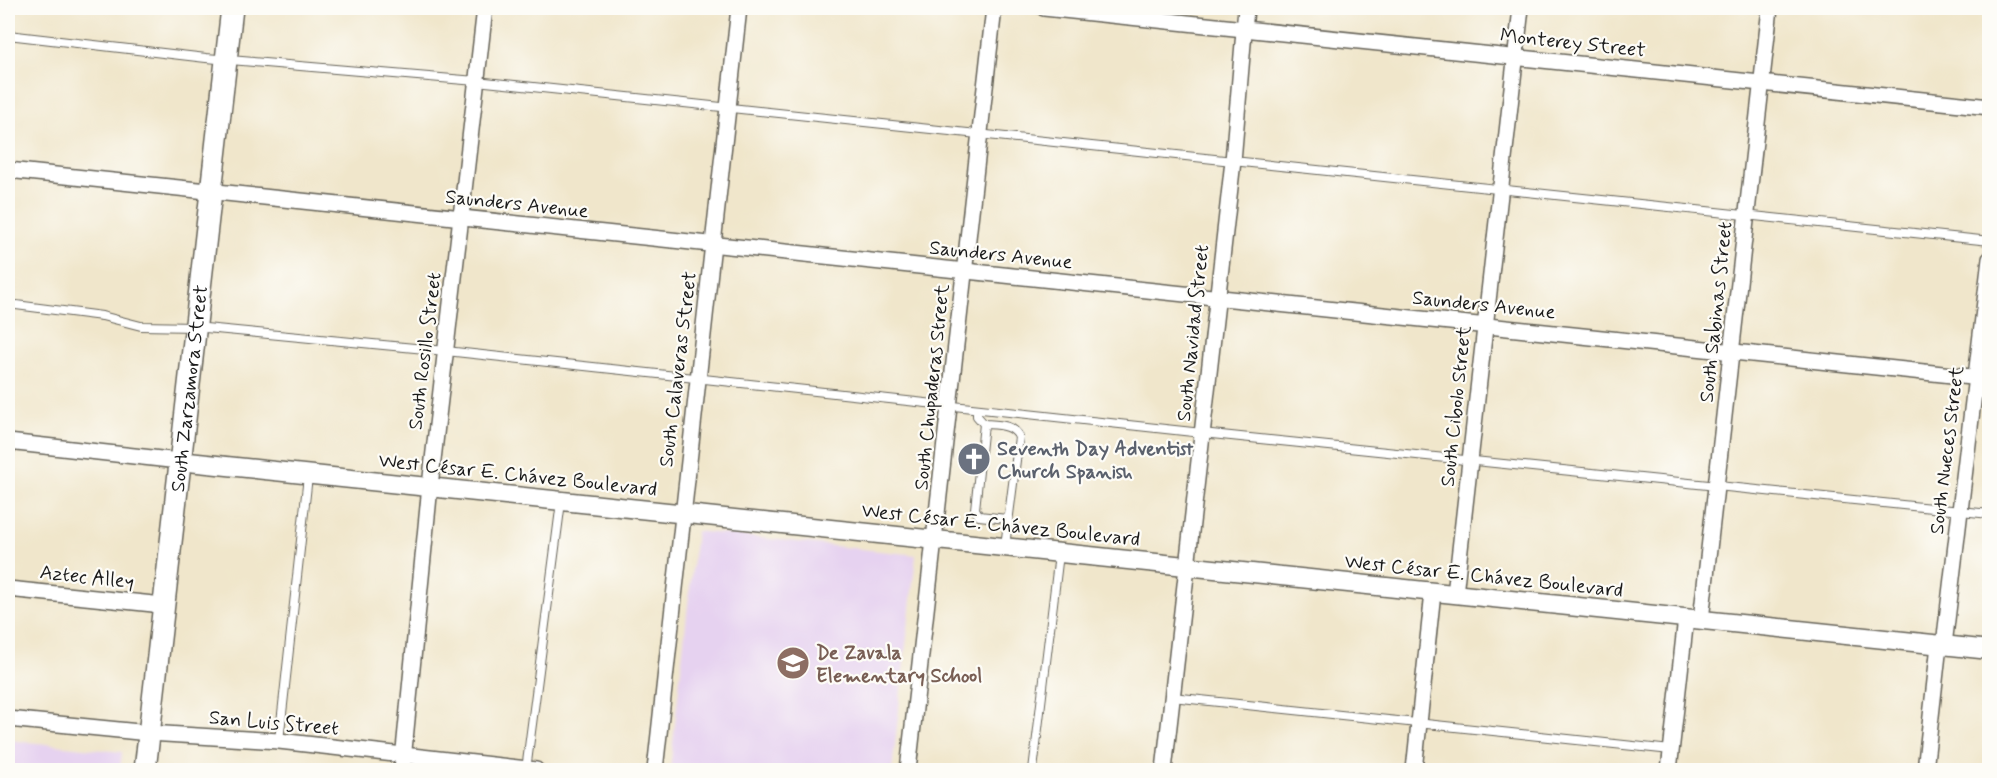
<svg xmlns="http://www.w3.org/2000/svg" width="1997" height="778" viewBox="0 0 1997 778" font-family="Mynerve,sans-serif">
	<rect width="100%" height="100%" fill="#fdfcf7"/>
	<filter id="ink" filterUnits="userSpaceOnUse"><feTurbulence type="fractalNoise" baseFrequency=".0167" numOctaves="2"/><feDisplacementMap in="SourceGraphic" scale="12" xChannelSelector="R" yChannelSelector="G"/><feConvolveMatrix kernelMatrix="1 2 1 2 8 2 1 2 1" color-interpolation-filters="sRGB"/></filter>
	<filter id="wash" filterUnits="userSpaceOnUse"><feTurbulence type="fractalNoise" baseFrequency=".008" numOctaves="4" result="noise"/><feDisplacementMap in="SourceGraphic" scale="24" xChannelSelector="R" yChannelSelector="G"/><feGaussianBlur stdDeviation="1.35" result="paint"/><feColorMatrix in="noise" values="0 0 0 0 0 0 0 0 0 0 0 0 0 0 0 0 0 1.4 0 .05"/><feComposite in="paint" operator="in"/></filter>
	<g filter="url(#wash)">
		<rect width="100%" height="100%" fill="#f0e6cb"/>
		<g fill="#e6d2f0">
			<polygon points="696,531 916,555 892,770 670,770"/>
			<polygon points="8,740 122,752 120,770 8,770"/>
		</g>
	</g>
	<g filter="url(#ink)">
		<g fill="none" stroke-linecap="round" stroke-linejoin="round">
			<defs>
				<g id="service">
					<polyline points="8,35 206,58 476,81 1990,241"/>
					<polyline points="8,304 102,316 141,326 195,327 446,351 1202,433 1990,514"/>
					<path d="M977 409V416L984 424C998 425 1013 424 1019 437L1005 546"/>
					<polyline points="984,424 975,509 979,516 1007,519"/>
					<polyline points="1172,697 1671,750"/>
					<polyline points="279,741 308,476"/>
					<polyline points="8,769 18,770"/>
					<polyline points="526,770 561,502"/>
					<polyline points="1033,770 1059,554"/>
				</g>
				<g id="minor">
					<polyline points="1044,8 1990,107"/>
					<polyline points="8,170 1990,379"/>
					<polyline points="8,442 179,461"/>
					<polyline points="8,589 163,605"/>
					<polyline points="1455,594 1521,8"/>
					<polyline points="1701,620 1770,8"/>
					<polyline points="1944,645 1990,259"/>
					<polyline points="8,719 149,733 279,741 536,770"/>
					<polyline points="402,770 430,486 485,8"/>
					<polyline points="655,770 739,8"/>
					<polyline points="908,770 994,8"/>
					<polyline points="1164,770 1233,161 1246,8"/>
					<polyline points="1414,770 1433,592"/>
					<polyline points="1669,770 1686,618"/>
					<polyline points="1925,770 1939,645"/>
				</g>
				<polyline id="tertiary" points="179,461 1990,650"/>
				<g id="secondary">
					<path id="s1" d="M145 770 232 8"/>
				</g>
			</defs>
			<use href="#service" stroke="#666359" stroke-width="10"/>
			<use href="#minor" stroke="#666359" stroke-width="18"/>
			<use href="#tertiary" stroke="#666359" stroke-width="21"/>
			<use href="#secondary" stroke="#666359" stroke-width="24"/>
			<use href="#service" stroke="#fff" stroke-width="8"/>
			<use href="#minor" stroke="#fff" stroke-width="15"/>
			<use href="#tertiary" stroke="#fff" stroke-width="18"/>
			<use href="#secondary" stroke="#fff" stroke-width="21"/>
		</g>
	</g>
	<defs>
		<symbol id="church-disc" viewBox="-11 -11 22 22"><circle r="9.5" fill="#6b7280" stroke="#fdfcf7"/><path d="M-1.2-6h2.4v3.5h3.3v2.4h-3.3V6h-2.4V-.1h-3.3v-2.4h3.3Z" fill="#fff"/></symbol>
		<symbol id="school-disc" viewBox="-11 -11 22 22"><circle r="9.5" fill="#8d6e63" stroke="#fdfcf7"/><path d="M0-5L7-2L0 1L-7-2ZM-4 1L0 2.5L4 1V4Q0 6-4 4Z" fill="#fff"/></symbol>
	</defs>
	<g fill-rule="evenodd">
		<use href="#church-disc" x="955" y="440" width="38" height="38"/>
		<use href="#school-disc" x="774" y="644" width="38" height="38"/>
	</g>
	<g text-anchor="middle" stroke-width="4.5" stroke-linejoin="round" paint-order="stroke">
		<g font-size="20" fill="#1c1c1c" stroke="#fdfcf7">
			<text transform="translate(1573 42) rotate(6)" y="7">Monterey Street</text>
			<text transform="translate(517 203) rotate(6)" y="7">Saunders Avenue</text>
			<text transform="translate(1001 254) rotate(6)" y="7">Saunders Avenue</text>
			<text transform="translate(1484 304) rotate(6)" y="7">Saunders Avenue</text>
			<text transform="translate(1715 312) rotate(-84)" y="7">South Sabinas Street</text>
			<text transform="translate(1192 333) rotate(-84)" y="7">South Navidad Street</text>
			<text transform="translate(424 351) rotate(-83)" y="7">South Rosillo Street</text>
			<text transform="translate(677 369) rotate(-83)" y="7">South Calaveras Street</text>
			<text transform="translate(931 387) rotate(-84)" y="7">South Chupaderas Street</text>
			<text dy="7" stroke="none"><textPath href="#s1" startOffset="384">South Zarzamora Street</textPath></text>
			<text transform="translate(1455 406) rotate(-84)" y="7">South Cibolo Street</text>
			<text transform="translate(1946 450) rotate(-83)" y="7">South Nueces Street</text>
			<text transform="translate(518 474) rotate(6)" y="7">West César E. Chávez Boulevard</text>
			<text transform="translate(1001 524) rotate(6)" y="7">West César E. Chávez Boulevard</text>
			<text transform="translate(1484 575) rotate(6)" y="7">West César E. Chávez Boulevard</text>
			<text transform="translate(87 576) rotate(6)" y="7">Aztec Alley</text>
			<text transform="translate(274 722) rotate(5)" y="7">San Luis Street</text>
		</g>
		<g font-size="20" font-weight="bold" fill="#5b616d" stroke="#fdfcf7" text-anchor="start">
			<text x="997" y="455">Seventh Day Adventist<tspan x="997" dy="23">Church Spanish</tspan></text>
		</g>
		<g font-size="20" font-weight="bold" fill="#785e54" stroke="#fdfcf7" text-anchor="start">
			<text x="816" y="659">De Zavala<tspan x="816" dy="23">Elementary School</tspan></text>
		</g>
	</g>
	<rect width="1997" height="778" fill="none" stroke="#fdfcf7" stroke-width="30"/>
</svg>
